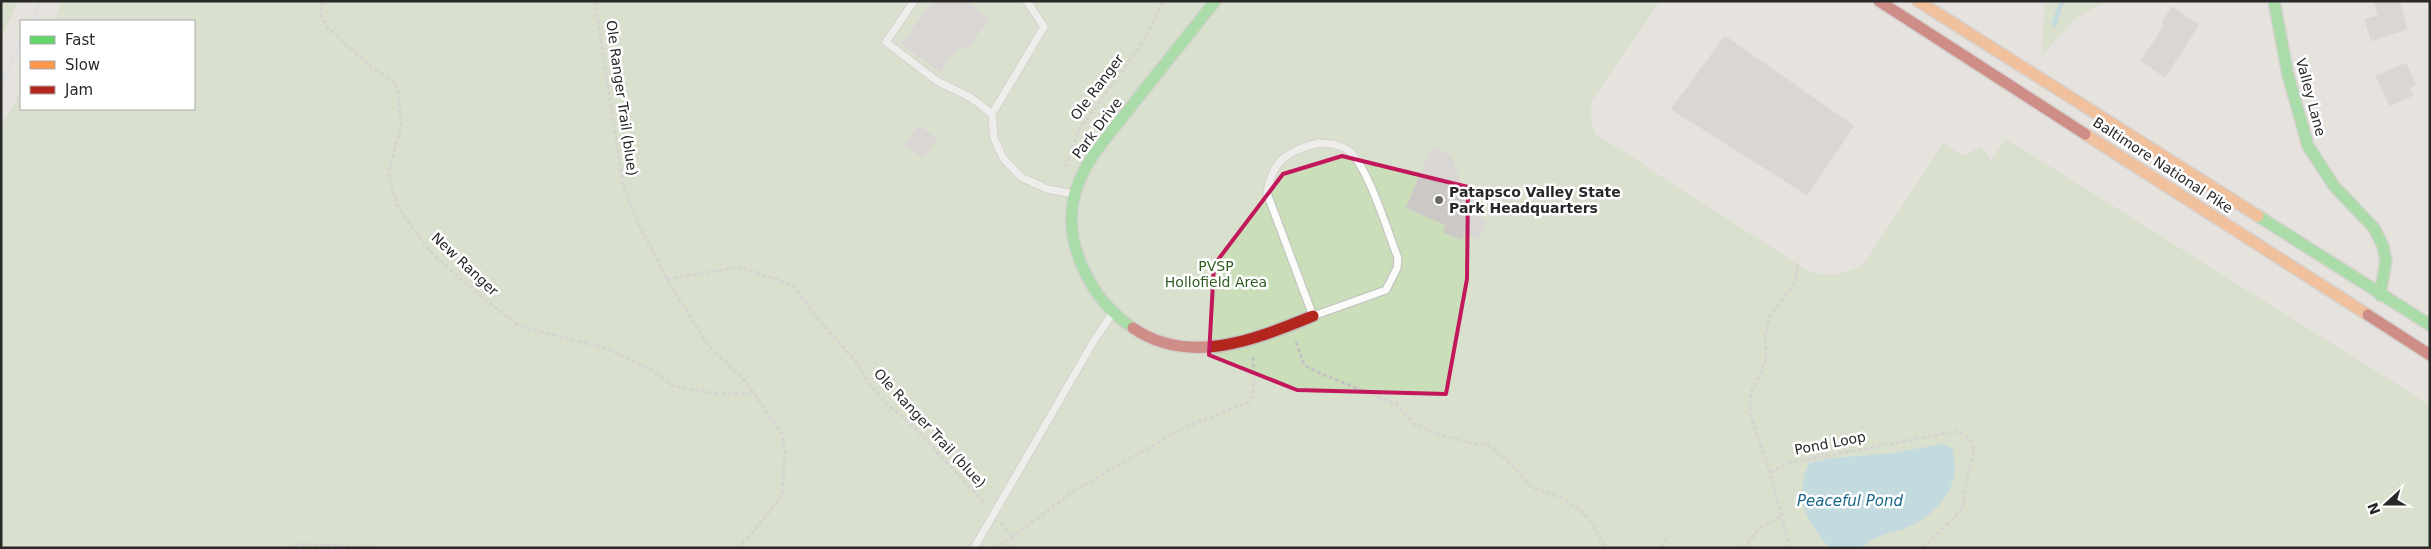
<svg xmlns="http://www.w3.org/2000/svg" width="2431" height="549" viewBox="0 0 2431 549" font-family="'DejaVu Sans',sans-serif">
	<rect width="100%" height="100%" fill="#e6e2de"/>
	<g fill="#cadeba">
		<polygon points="1,1 19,1 1,37"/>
		<path d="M62 1H1660L1591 102V122L1596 135 1643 163 1646 167 1810 272C1835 276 1841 276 1864 264L1943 143 1962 156 1981 147 1991 160 2006 139 2430 405V548H1V127L21 91V109H194V21H54Z"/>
		<polygon points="2045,1 2107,1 2076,18 2041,56"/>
	</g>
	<path fill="#9ad0e0" d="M1942 444 1952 448C1964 485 1937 516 1903 529 1890 534 1871 536 1862 548H1830C1805 520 1794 500 1809 463L1832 458 1893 453Z"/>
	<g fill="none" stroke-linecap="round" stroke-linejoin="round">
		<polyline stroke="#9ad0e0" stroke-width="5" points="2054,24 2062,1"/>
	</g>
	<g fill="#cbc8c5" stroke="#d1ceca">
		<polygon points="933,1 966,1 989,19 967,49 960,45 940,72 901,44"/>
		<polygon points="2374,1 2399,1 2407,29 2371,41 2365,19 2378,16"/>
		<polygon points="2172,7 2199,25 2165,77 2141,61 2165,24 2162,22"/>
		<polygon points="1725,36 1854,126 1807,195 1671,109"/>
		<polygon points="2406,63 2416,85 2409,88 2413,95 2390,106 2376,76"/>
		<polygon points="919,125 937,139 923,158 904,145"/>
		<polygon points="1432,147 1450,155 1474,214 1487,220 1479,239 1464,233 1462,240 1443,232 1446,225 1406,208"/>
	</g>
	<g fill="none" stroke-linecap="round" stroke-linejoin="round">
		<defs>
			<g id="lane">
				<polyline points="914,1 886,42 937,81 970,97 992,114"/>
				<polyline points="1027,1 1044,27 992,114 994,138 1003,158 1021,177 1047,189 1074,194"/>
				<path d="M1319 143C1330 144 1340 144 1349 151 1368 166 1388 233 1398 258L1397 268 1386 290 1313 316 1267 193C1272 160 1289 150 1319 143Z"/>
				<polyline points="974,548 1095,339 1112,314"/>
			</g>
			<g id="fast">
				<polyline points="2274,1 2288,75 2308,146 2334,186 2374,228 2383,246 2386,261 2380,295"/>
				<polyline points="2258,216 2430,325"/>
				<path d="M1133 328C1091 300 1060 241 1076 190 1086 158 1110 134 1130 108 1158 72 1187 37 1215 1"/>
			</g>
			<g id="slow">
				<polyline points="1918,1 2258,216"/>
				<polyline points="2085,134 2368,315"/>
			</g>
			<g id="jam">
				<polyline points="1879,1 2085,134"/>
				<polyline points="2368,315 2430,355"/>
				<path d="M1133 328C1190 367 1256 339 1313 316"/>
			</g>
		</defs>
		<use href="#lane" stroke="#c0bfbf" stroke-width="9"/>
		<use href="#fast" stroke="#c0bfbf" stroke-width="14"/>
		<use href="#slow" stroke="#c0bfbf" stroke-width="14"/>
		<use href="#jam" stroke="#c0bfbf" stroke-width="14"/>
		<g stroke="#c3c2c2" stroke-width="3" stroke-dasharray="4 2.5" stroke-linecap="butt">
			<polyline points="322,1 321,15 326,26 371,67 393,81 398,90 401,126 388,174 398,207 429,250 461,279 499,311 520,326 606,348 655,372 673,386 718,394 755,393"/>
			<polyline points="595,1 623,185 640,227 667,279 707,344 746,382 781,432 785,451 782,495 755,530 737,548"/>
			<polyline points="1065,167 1079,130 1143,42 1163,1"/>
			<polyline points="667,279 740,267 793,285 818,319 857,363 870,385 888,405 910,423 986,504"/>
			<polyline points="1296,342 1304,365 1324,375 1396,404 1414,424 1435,433 1471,443 1487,444 1507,460 1533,488 1560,497 1579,509 1591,521 1605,548"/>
			<polyline points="1770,473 1750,413 1751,392 1762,371 1766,356 1765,335 1770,316 1795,283 1798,261"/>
			<polyline points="1001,523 1012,537 1016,548"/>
			<polyline points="288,548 301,544 382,548"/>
			<path d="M993 548 1012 537 1074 491 1181 429 1249 402C1257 388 1253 372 1253 357"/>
			<polyline points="1661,548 1668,535"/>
			<polyline points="1743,548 1759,529 1783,515"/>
			<polyline points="1790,548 1770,473 1788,463 1958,431 1971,440 1974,453 1966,483 1962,510 1922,548"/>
		</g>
		<use href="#lane" stroke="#fbfbfa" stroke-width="7"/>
		<use href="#fast" stroke="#63d668" stroke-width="11"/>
		<use href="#slow" stroke="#ff974d" stroke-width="11"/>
		<use href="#jam" stroke="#b3261e" stroke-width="11"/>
		<g stroke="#ddddde" stroke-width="4">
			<polyline points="33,21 40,1"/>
			<polyline points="1,84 21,44"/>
		</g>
	</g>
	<path d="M0 0H2431V549H0ZM1342 156 1468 187 1467 279 1446 394 1297 390 1209 355 1214 265 1283 174Z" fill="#e6e2de" fill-opacity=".55" fill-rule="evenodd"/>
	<path fill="none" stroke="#c2185b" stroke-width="4" stroke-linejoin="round" d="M1342 156 1468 187 1467 279 1446 394 1297 390 1209 355 1214 265 1283 174Z"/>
	<circle fill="#6a6968" stroke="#fff" stroke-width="2" cx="1439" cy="200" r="5"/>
	<g text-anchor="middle" stroke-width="5" stroke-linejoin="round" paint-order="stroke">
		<g font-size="14" fill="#282828" stroke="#fff">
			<text transform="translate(1097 87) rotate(-53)" y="5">Ole Ranger</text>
			<text transform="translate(2311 97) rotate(75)" y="5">Valley Lane</text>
			<text transform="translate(622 98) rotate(82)" y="5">Ole Ranger Trail (blue)</text>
			<text transform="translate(1097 128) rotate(-53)" y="5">Park Drive</text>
			<text transform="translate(2163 165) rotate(33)" y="5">Baltimore National Pike</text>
			<text transform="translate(465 264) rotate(43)" y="5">New Ranger</text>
			<text transform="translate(930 428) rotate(47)" y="5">Ole Ranger Trail (blue)</text>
			<text transform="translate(1830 443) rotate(-11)" y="5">Pond Loop</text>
		</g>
		<g font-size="14" font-weight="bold" fill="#282828" stroke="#fff" text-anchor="start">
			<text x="1449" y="197">Patapsco Valley State<tspan x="1449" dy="16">Park Headquarters</tspan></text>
		</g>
		<g font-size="14" fill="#2f5d21" stroke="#fff">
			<text x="1216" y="271">PVSP<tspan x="1216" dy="16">Hollofield Area</tspan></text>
		</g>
		<g font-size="15" font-style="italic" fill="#1b6789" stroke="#fff">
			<text x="1850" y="506">Peaceful Pond</text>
		</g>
	</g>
	<rect width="2431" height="549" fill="none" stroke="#282828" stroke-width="5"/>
	<rect x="20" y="20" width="175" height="90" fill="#ffffff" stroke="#a9a9a9"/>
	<rect x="30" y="36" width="25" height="8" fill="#63d668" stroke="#a9a9a9"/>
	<text x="65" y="45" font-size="15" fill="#282828">Fast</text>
	<rect x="30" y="61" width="25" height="8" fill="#ff974d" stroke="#a9a9a9"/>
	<text x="65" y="70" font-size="15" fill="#282828">Slow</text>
	<rect x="30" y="86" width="25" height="8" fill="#b3261e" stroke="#a9a9a9"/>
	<text x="65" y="95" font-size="15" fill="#282828">Jam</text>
	<g transform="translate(2386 504) rotate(249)" stroke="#ffffff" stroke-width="4" paint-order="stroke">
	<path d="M0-4L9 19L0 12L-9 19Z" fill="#282828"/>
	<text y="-8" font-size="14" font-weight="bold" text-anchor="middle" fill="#282828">N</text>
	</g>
</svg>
